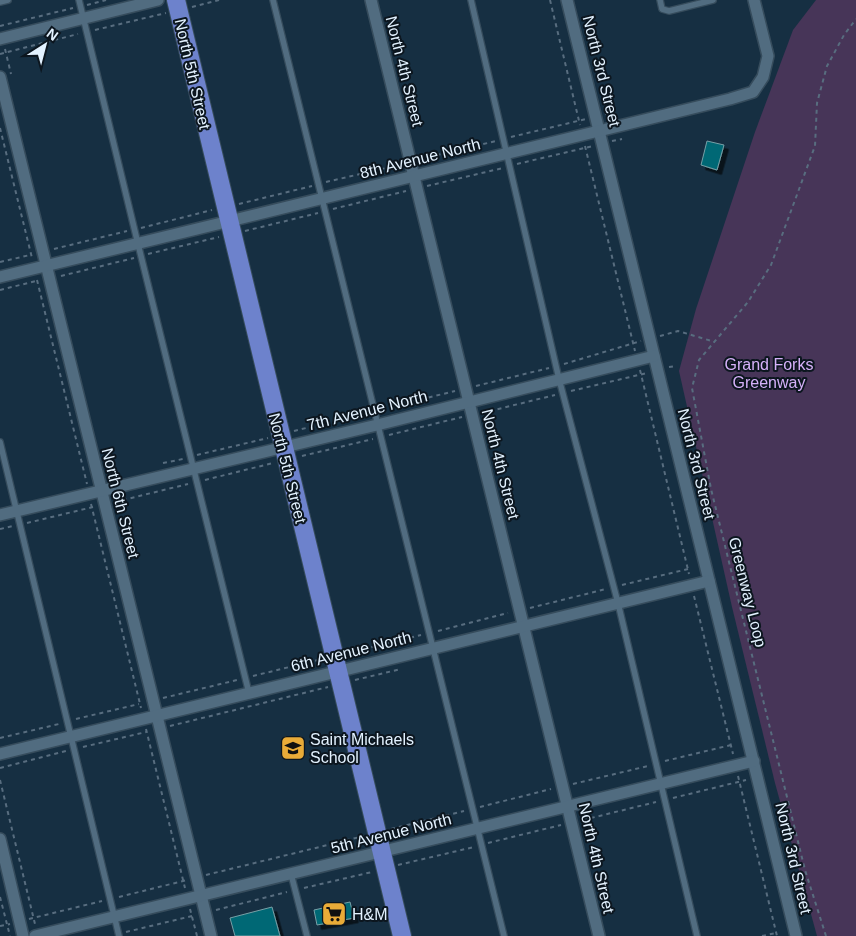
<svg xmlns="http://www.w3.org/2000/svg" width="856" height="936" viewBox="0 0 856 936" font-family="Arial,sans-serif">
	<defs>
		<filter id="shadow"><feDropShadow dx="4.5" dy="4.5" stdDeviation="0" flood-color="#0009"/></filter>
	</defs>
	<rect width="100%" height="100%" fill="#162f42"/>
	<polygon fill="#473558" points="816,0 856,0 856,936 817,936 775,783 732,607 679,371 696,309 755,132 793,30"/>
	<g fill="#016874" stroke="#77a0a7" filter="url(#shadow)">
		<polygon points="707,141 724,145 717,170 701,165"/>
		<polygon points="350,902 354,918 317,925 314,910"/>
		<polygon points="272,907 280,936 235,936 230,918"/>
	</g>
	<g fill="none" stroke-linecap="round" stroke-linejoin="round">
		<defs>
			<g id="service">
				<polyline points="79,0 138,244 249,693"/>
				<polyline points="273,0 504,936"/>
				<polyline points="471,0 559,379 618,603 697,936"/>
				<polyline points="660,0 662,9 669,11 713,0"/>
				<polyline points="0,2 8,0"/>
				<polyline points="0,442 119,936"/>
				<polyline points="291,874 307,936"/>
			</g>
			<g id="minor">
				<polyline points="371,0 599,936"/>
				<polyline points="567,0 796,936"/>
				<polyline points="0,39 158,0"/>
				<polyline points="0,77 211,936"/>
				<polyline points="0,277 730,99 753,92 763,77 768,56 754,0"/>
				<polyline points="0,515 377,425 654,356"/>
				<polyline points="0,754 709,581"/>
				<polyline points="0,839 23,936"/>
				<polyline points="35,936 754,761"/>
			</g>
			<polyline id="primary" points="176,0 402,936"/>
		</defs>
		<use href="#service" stroke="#364c5c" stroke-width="8"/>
		<use href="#minor" stroke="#364c5c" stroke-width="14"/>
		<use href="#primary" stroke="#364c5c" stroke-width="20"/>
		<g stroke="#586d7f" stroke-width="2" stroke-dasharray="4 4" stroke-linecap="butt">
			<polyline points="550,0 580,125"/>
			<polyline points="87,5 106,0"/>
			<polyline points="192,7 219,0"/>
			<polyline points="0,26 73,8"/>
			<polyline points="95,30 166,13"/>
			<polyline points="5,49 11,74"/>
			<polyline points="0,54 78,34"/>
			<polyline points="605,114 615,112"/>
			<polyline points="0,128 32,258"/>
			<polyline points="511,137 586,119"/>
			<polyline points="612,141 622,139"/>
			<polyline points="585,146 635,351"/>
			<polyline points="421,159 496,141"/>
			<polyline points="517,164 593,146"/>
			<polyline points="326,182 399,165"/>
			<polyline points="427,186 503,168"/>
			<polyline points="239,204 312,186"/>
			<polyline points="333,209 406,191"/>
			<polyline points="141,228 212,210"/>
			<polyline points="245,231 318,213"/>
			<polyline points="54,249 127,231"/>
			<polyline points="148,254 219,237"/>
			<polyline points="0,262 30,255"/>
			<polyline points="61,276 134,258"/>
			<polyline points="37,280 87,484"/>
			<polyline points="0,290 36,281"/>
			<polyline points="660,336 678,331 715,342"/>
			<polyline points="564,364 641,341"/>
			<polyline points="669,367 676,366"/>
			<polyline points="640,370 689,574"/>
			<polyline points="476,386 549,368"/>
			<polyline points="571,391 647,373"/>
			<polyline points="382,409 455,391"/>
			<polyline points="482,413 555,395"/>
			<polyline points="294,431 367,413"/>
			<polyline points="389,435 462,417"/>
			<polyline points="197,455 268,438"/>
			<polyline points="302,456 373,439"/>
			<polyline points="163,463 183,459"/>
			<polyline points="205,480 273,463"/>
			<polyline points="115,502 188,484"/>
			<polyline points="91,504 141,708"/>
			<polyline points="27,523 93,507"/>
			<polyline points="0,529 13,526"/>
			<polyline points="622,585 688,569"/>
			<polyline points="694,596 733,754"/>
			<polyline points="530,608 606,589"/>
			<polyline points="438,631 508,613"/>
			<polyline points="348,653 421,635"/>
			<polyline points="253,676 322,659"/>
			<polyline points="355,680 401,669"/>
			<polyline points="163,698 237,680"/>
			<polyline points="76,719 139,704"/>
			<polyline points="170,726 328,687"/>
			<polyline points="146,729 185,888"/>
			<polyline points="0,738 59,724"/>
			<polyline points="83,747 146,732"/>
			<polyline points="665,761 731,745"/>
			<polyline points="0,768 66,751"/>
			<polyline points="738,776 777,936"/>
			<polyline points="0,780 35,924"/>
			<polyline points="573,784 648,766"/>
			<polyline points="673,798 746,780"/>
			<polyline points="480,807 551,789"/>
			<polyline points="583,820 656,802"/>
			<polyline points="391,829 464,811"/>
			<polyline points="488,843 561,825"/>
			<polyline points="398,865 474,847"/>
			<polyline points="206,875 364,836"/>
			<polyline points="304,888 372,872"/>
			<polyline points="0,897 10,936"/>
			<polyline points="119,897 187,880"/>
			<polyline points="190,909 197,936"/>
			<polyline points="216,910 287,892"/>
			<polyline points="29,919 102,901"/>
			<polyline points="0,926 10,924"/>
			<polyline points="126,932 192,916"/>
			<polyline points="762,936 776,933"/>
			<polyline points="826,936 805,870 711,489 692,388 699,360 748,302 771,265 815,146 817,103 827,66 844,35 856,19"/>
		</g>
		<use href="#service" stroke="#516c80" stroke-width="5.5"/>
		<use href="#minor" stroke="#516c80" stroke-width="11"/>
		<use href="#primary" stroke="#6d82cc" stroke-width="18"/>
	</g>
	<defs>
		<symbol id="school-square" viewBox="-11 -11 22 22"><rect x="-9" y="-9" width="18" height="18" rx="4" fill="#e9ab38" stroke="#0c161f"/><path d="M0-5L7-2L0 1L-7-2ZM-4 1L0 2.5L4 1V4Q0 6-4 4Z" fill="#111"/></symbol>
		<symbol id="supermarket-square" viewBox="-11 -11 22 22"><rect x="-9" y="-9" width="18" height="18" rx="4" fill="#e9ab38" stroke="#0c161f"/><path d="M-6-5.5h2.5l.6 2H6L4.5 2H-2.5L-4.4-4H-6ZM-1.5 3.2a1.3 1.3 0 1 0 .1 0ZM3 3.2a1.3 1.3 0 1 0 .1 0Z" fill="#111"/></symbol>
	</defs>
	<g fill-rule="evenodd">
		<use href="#school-square" x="279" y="734" width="28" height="28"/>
		<use href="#supermarket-square" x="320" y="900" width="28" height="28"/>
	</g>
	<g text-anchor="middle" stroke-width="4" stroke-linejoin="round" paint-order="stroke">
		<g font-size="16" fill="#e3f2ff" stroke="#0c161f">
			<text transform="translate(405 71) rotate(76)" y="6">North 4th Street</text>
			<text transform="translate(602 71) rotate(76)" y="6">North 3rd Street</text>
			<text transform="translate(193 74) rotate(77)" y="6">North 5th Street</text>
			<text transform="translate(420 158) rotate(-14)" y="6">8th Avenue North</text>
			<text transform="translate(367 410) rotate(-14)" y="6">7th Avenue North</text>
			<text transform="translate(501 464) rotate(76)" y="6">North 4th Street</text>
			<text transform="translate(697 464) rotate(76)" y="6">North 3rd Street</text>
			<text transform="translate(288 468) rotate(76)" y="6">North 5th Street</text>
			<text transform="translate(121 503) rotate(76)" y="6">North 6th Street</text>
			<text transform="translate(748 592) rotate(76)" y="6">Greenway Loop</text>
			<text transform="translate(351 651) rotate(-14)" y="6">6th Avenue North</text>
			<text transform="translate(391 833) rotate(-14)" y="6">5th Avenue North</text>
			<text transform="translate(597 858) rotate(77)" y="6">North 4th Street</text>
			<text transform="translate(794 858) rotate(77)" y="6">North 3rd Street</text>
		</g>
		<g font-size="16" fill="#d5b1f9" stroke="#0c161f">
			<text x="769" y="370">Grand Forks<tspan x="769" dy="18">Greenway</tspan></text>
		</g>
		<g font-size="16" fill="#e3f2ff" stroke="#0c161f" text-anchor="start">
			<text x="310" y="745">Saint Michaels<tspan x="310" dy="18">School</tspan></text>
			<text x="352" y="920">H&amp;M</text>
		</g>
	</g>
	<g transform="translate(45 45) rotate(36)" stroke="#0c161f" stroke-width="4" paint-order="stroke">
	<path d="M0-4L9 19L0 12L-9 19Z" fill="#e3f2ff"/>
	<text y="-8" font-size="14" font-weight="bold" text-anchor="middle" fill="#e3f2ff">N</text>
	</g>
</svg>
